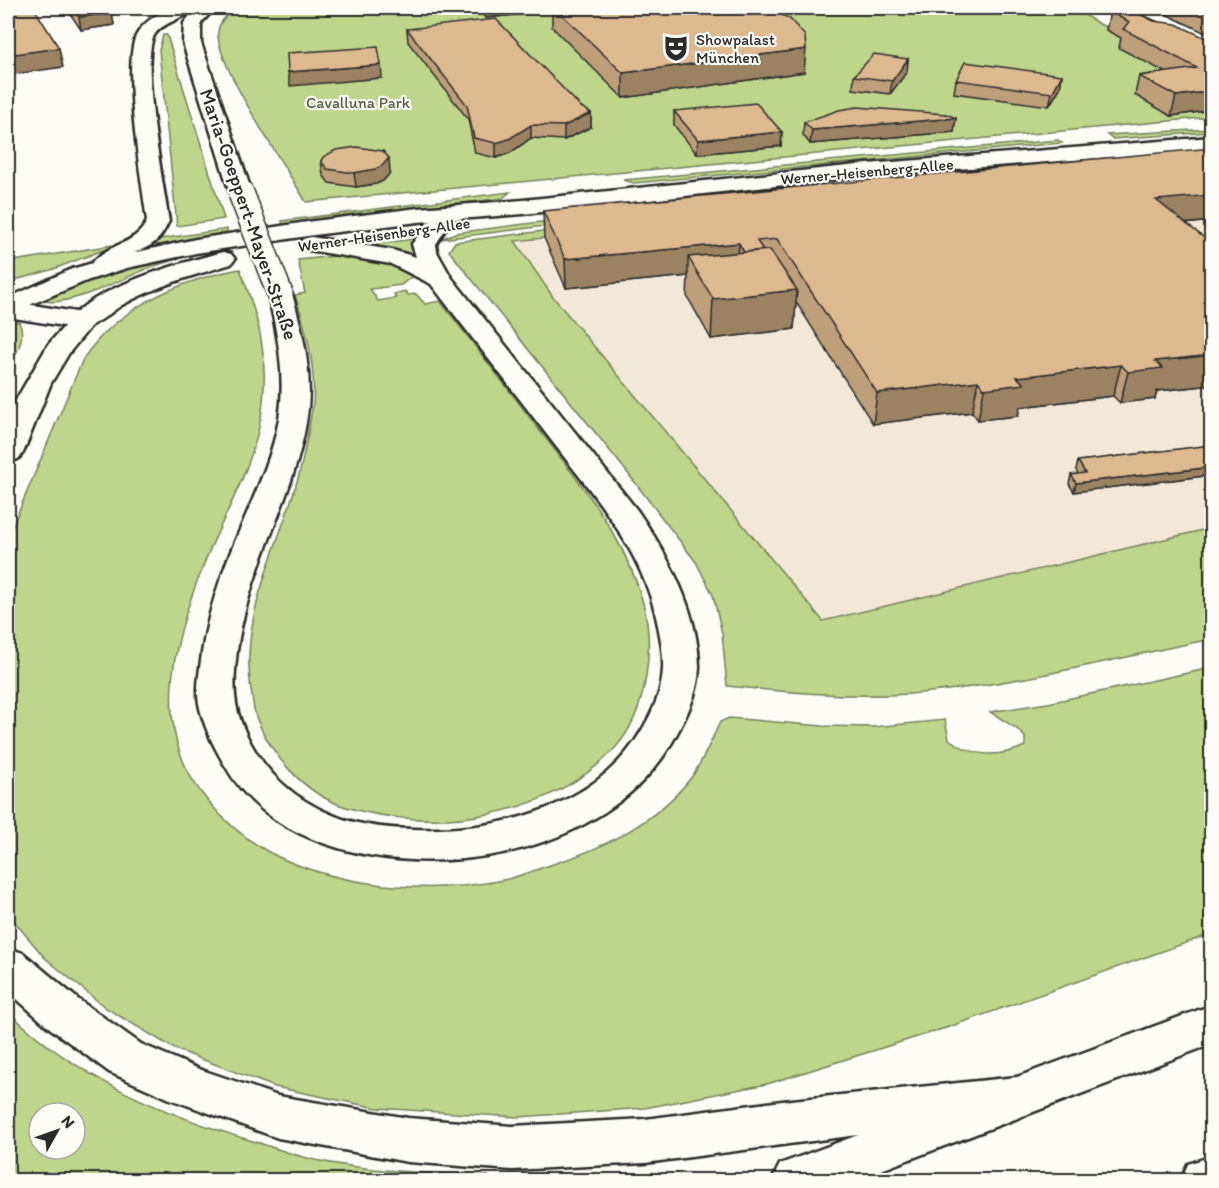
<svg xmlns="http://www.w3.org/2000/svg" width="1219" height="1188" viewBox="0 0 1219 1188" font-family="Itim,sans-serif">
	<rect width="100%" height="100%" fill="#fdfcf7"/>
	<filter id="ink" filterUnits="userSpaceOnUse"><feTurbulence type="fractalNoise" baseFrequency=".0167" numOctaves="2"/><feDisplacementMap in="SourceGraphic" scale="12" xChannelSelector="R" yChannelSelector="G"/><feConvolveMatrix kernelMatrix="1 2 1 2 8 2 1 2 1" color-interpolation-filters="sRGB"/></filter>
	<g filter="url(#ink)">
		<polygon fill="#f3e8d8" points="1211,172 1211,528 823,621 553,297 515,240"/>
		<g fill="#bed58b" stroke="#74805b" stroke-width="1.5" fill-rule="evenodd">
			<path d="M239 8H1078C1096 32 1180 53 1211 64V117L306 202C286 167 219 70 218 35 217 21 229 13 239 8Z"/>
			<polygon points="163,35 167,35 224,219 177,226 159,50"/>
			<polygon points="1211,129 1211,132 1112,139 1107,135"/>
			<polygon points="1058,140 1062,143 634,183 623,180"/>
			<polygon points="510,192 503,198 283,226 282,221"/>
			<polygon points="541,222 561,224 441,239 455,233"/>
			<path d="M568 228 573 235 515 241 553 297 823 621 1211 528V639C1112 659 1012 686 910 694 849 698 788 692 727 686L722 633 713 595 696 562 623 467 449 251 455 242Z"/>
			<polygon points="227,229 227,234 161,245 153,244 160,239"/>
			<polygon points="414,239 415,244 411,248 414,254 409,257 361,246"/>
			<polygon points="119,244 51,270 8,282 8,262"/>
			<path d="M192 254C179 259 165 262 151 267 126 277 70 307 45 301L94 277 133 264Z"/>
			<path d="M336 256 387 263 415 274 401 285 370 289 378 301 396 298 394 294 405 291 408 295 416 294 425 304 440 301C473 343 505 385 537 427 578 480 625 536 643 603 655 647 647 712 616 747 552 818 434 834 346 807 306 795 271 756 256 717 253 709 253 699 251 690 239 612 281 544 300 471 305 449 310 425 313 403 316 366 306 329 295 295L305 293 298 260Z"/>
			<path d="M240 269C260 322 270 359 261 417 253 464 230 504 211 547 177 627 144 726 207 800 230 828 257 849 290 862 356 889 439 894 508 879 523 875 538 869 553 864 603 849 657 821 690 779 703 762 711 741 720 722L729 718 822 726 873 727 945 720 949 739C973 757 999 758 1025 746V737L1016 728 990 712 1048 703 1211 668V934L952 1026 767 1084 645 1108 518 1117 377 1108 275 1087 175 1049 106 1008 45 958 8 914V537L83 359C118 307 180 280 240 269Z"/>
			<path d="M15 322H19C27 339 15 355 8 370V325Z"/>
			<path d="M8 1011C76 1079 168 1116 259 1143 277 1149 296 1156 315 1160 371 1172 431 1173 488 1176L486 1180H8ZM39 1113H75V1149H39Z"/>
		</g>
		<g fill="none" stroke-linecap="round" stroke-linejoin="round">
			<defs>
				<g id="street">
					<path d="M171 8H192C184 20 164 21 155 34 139 57 164 188 169 221 155 252 145 244 122 260 110 268 108 276 93 272L89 267C106 242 135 247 147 221 142 183 122 67 136 36 143 22 157 14 171 8Z"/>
					<polygon points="196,8 215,8 201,23 201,43 252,193 249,198 241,200 233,198 230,193 183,43 184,23"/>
					<polygon points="1136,8 1156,8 1212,33 1212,45 1138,12"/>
					<path d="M436 220 444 222 447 227 436 244 437 252 451 277 637 510C668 555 699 612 699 668 698 694 686 717 674 739 608 859 419 889 301 834 267 818 241 795 223 762 213 745 203 724 199 704 196 687 200 670 202 653 208 611 222 571 239 532 254 496 272 459 279 419 286 377 278 335 268 294L271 289 280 287 289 289 292 294C304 336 314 379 306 423 293 501 248 568 237 651 234 676 232 698 241 722 259 770 295 802 343 819 365 826 391 829 414 829 498 832 597 808 642 730 653 712 662 691 663 669 664 651 659 630 655 612 638 545 592 493 551 440 511 388 471 336 431 284L391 264 303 249 299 244 303 239 311 237 392 250 416 257 412 244 428 222Z"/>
					<polygon points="8,301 82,313 91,316 95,321 91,326 82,329 8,317"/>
				</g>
				<g id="secondary">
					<polygon points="1212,137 1212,149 867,176 523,214 418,222 314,235 196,253 127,268 89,280 8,314 8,298 72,269 110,258 196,239 314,221 418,208 523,200 867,164"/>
					<path d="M223 252 231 254 235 259 231 264C194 275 156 286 122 305 106 315 93 331 73 326L69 321C93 287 184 262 223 252Z"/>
				</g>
				<g id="highway">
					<polygon points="82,313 91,316 95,321 69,353 51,383 23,453 18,459 8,462 8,418 16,400 48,345 73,316"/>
					<polygon points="8,948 23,953 79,1000 141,1044 199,1069 278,1096 408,1118 512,1126 645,1119 782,1101 1017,1077 1212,1005 1212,1044 855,1180 772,1180 780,1164 858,1135 645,1163 512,1170 408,1162 278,1138 170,1099 109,1072 47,1026 8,991"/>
					<polygon points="1212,1156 1212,1180 1181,1180 1188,1164"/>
				</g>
			</defs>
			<use href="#street" stroke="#2b2b2b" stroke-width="5"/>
			<use href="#secondary" stroke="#2b2b2b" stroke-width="5"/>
			<use href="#highway" stroke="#2b2b2b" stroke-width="5"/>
			<use href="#street" fill="#fdfcf7" fill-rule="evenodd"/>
			<use href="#secondary" fill="#fdfcf7" fill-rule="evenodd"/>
			<use href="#highway" fill="#fdfcf7" fill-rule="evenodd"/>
			<defs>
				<polyline id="street-bridge" points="241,193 280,294"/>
			</defs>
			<use href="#street-bridge" stroke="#2b2b2b" stroke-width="28" stroke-linecap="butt"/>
			<use href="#street-bridge" stroke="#fdfcf7" stroke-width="25"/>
		</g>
		<g fill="#bd9f7a" stroke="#2b2b2b" stroke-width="1.5">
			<polygon points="68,8 108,8 112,13 114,25 81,30 69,12"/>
			<polygon points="475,8 769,8 804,72 623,98 552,27 552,11 486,18"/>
			<polygon points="1153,8 1212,8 1212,36"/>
			<polygon points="1110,12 1154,21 1212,41 1212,110 1171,116 1135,95 1139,76 1165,72 1119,48 1121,38 1106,30"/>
			<polygon points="407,29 581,107 591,113 591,127 564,140 531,138 510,153 496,158 475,153 468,119 408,42"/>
			<polygon points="908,59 907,72 890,94 853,89 854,76"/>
			<polygon points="1062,75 1060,88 1049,106 954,93 956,80"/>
			<polygon points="674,111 782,132 781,146 697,154 674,125"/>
			<polygon points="956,118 954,132 810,144 803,135 804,122"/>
			<polygon points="321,161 390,173 383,181 376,184 356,187 329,183 323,175"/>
			<polygon points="543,211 1212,221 1186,224 1212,244 1212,385 1157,391 1155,399 1120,403 1113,396 1020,407 1018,416 978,420 972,412 873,424 796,302 794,329 711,339 687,296 688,276 566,288 544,238"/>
			<polygon points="1212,445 1212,475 1074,492 1069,484 1071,475 1078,474 1076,470 1078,461"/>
		</g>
		<g fill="#9a8263" stroke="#2b2b2b" stroke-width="1.5">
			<polygon points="525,8 551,8 552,11 486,18 485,12"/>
			<polygon points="112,13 114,25 81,30 79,17"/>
			<polygon points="59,48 63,67 8,75 8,55"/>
			<polygon points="806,49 804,72 623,98 623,73"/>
			<polygon points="908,59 907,72 890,94 892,81"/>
			<polygon points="381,65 382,78 290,86 288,72"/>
			<polygon points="1062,75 1060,88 1049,106 1052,93"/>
			<polygon points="1212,91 1212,110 1171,116 1176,96"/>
			<polygon points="591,113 591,127 564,140 564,126"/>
			<polygon points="956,118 954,132 810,144 812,130"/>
			<polygon points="531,125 531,138 510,153 496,158 496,143"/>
			<polygon points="782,132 781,146 697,154 698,140"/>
			<polygon points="389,158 390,173 383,181 376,184 356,187 354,173"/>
			<polygon points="1212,177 1212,221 1150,227 1156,200"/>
			<polygon points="739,243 737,271 688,257 688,276 566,288 565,259"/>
			<polygon points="797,290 794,329 711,339 713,299"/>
			<polygon points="1212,355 1212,385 1157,391 1155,399 1120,403 1128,372 1155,361"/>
			<polygon points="1121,365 1113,396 1020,407 1018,416 978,420 984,389 1017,377"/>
			<polygon points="978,381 972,412 873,424 877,393"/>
			<polygon points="1212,467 1212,475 1074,492 1076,483"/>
		</g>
		<g fill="#dcb98e" stroke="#2b2b2b" stroke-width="1.5">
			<polygon points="8,8 34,8 59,48 8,55"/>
			<polygon points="72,8 108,8 112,13 79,17"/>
			<polygon points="481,8 525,8 485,12"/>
			<polygon points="555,8 769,8 790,19 805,36 806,49 623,73"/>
			<polygon points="1194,8 1212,8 1212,16"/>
			<polygon points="1110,12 1135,12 1154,21 1176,24 1212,41 1212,91 1176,96 1139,76 1197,68 1123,29 1129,22"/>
			<polygon points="496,19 581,107 591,113 564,126 531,125 509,139 496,143 474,138 467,105 407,29"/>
			<polygon points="378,47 381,65 288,72 287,53"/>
			<polygon points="874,54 908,59 892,81 854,76"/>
			<polygon points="965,62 1062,75 1052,93 956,80"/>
			<polygon points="756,103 782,132 698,140 674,111"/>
			<polygon points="857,107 946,114 956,118 812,130 804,122 839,110"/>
			<polygon points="357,147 383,151 389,158 382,166 375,169 354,173 327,169 321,161 323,157 336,150"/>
			<polygon points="1212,148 1212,177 1211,178 1212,178 1212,195 1156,200 1212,244 1212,355 1155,361 1163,368 1128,372 1121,365 1017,377 1024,384 984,389 978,381 877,393 777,239 757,241 763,250 744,252 739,243 565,259 543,211"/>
			<polygon points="770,250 797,290 713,299 688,257"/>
			<polygon points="1212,445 1212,467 1076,483 1071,475 1085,473 1078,461"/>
		</g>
	</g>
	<defs>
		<symbol id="theatre-bare" viewBox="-9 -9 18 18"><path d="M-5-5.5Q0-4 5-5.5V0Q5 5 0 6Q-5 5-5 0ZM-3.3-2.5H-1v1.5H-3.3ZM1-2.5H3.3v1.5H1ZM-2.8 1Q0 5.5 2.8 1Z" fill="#2b2b2b" stroke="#fdfcf7" stroke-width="2.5" paint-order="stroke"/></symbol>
	</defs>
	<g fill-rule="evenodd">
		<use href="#theatre-bare" x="657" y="29" width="38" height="38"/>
	</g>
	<g text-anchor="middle" stroke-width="4.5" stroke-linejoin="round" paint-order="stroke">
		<g font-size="16" fill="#2b2b2b" stroke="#fdfcf7" text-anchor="start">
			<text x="696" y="45">Showpalast<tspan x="696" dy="18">München</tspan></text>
		</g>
		<g font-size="16" fill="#575e48" stroke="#fdfcf7">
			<text x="358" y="108">Cavalluna Park</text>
		</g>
		<g font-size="16" fill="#2b2b2b" stroke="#fdfcf7">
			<text transform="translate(867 171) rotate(-5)" y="6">Werner-Heisenberg-Allee</text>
			<text transform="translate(384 234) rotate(-8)" y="6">Werner-Heisenberg-Allee</text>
		</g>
		<g font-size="20" fill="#2b2b2b" stroke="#fdfcf7">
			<text transform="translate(249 214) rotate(71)" y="7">Maria-Goeppert-Mayer-Straße</text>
		</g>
	</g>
	<rect width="1219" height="1188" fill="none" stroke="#fdfcf7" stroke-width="30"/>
	<rect x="15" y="15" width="1189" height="1158" fill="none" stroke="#2b2b2b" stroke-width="2" filter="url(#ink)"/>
	<g transform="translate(57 1131) rotate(50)"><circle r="28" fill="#fdfcf7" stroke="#a9a8a5" stroke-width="1.5"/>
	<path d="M0-4.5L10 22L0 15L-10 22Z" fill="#2b2b2b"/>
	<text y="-9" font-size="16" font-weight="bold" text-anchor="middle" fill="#2b2b2b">N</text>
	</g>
</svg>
